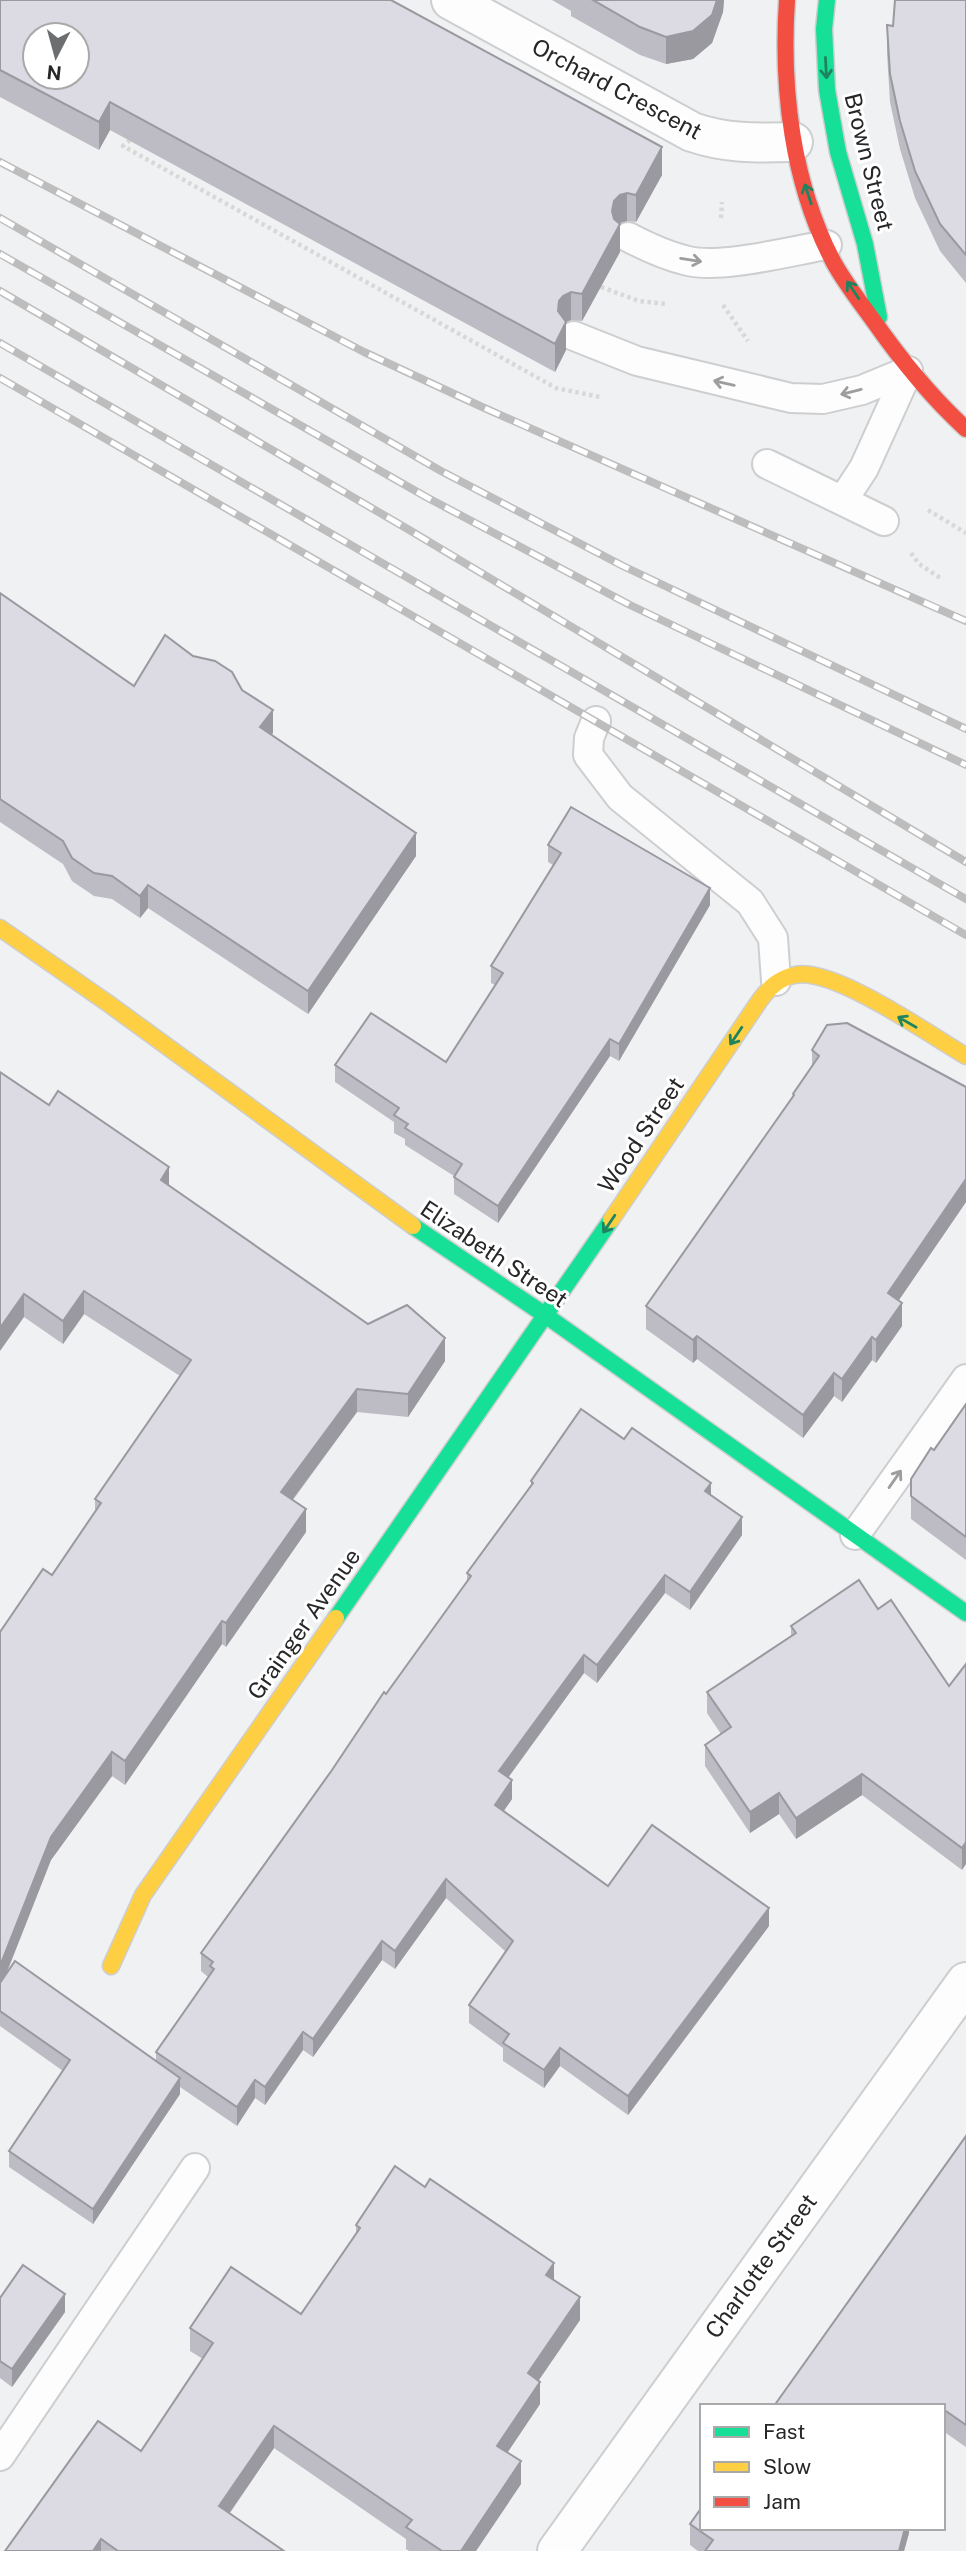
<svg xmlns="http://www.w3.org/2000/svg" width="966" height="2551" viewBox="0 0 966 2551" font-family="'Public Sans',sans-serif">
	<rect width="100%" height="100%" fill="#f0f1f3"/>
	<g fill="none" stroke-linecap="round" stroke-linejoin="round">
		<defs>
			<g id="lane">
				<path d="M628 237C647 247 666 256 688 261 722 269 790 251 827 245"/>
				<polyline points="574,336 637,361 791,398 823,399 862,390 908,371"/>
				<polyline points="767,464 884,521"/>
				<polyline points="843,500 864,468 908,371"/>
				<polyline points="596,721 589,738 588,755 620,797 750,902 773,938 776,981"/>
				<polyline points="855,1535 966,1379"/>
				<polyline points="0,2456 195,2168"/>
			</g>
			<g id="street">
				<path d="M451 0 692 132C727 144 756 143 793 142"/>
				<polyline points="557,2551 966,1982"/>
			</g>
			<g id="fast">
				<polyline points="827,0 824,29 827,90 838,152 865,244 879,317"/>
				<polyline points="413,1226 545,1315 966,1613"/>
				<polyline points="336,1618 611,1220"/>
			</g>
			<g id="slow">
				<polyline points="0,928 109,1004 413,1226"/>
				<path d="M611 1220 760 1000C769 988 779 978 795 975 834 967 930 1035 966 1056"/>
				<polyline points="111,1966 143,1895 336,1618"/>
			</g>
			<path id="jam" d="M787 0C781 88 792 184 834 263 845 283 860 302 873 320 901 360 930 396 966 429"/>
		</defs>
		<use href="#lane" stroke="#cdcecf" stroke-width="32"/>
		<use href="#street" stroke="#cdcecf" stroke-width="42"/>
		<use href="#fast" stroke="#cdcecf" stroke-width="19"/>
		<use href="#slow" stroke="#cdcecf" stroke-width="19"/>
		<use href="#jam" stroke="#cdcecf" stroke-width="19"/>
		<g stroke="#d8d8d9" stroke-width="4.5" stroke-dasharray="3.5 3.5" stroke-linecap="butt">
			<polyline points="130,140 123,146 556,388 600,397"/>
			<polyline points="721,218 722,202"/>
			<polyline points="601,287 639,301 667,304"/>
			<polyline points="723,305 748,341"/>
			<polyline points="928,510 966,533"/>
			<polyline points="911,553 919,564 942,579"/>
		</g>
		<use href="#lane" stroke="#fdfdfd" stroke-width="28"/>
		<use href="#street" stroke="#fdfdfd" stroke-width="38"/>
		<use href="#fast" stroke="#16e098" stroke-width="16"/>
		<use href="#slow" stroke="#ffcf43" stroke-width="16"/>
		<use href="#jam" stroke="#f24e42" stroke-width="16"/>
		<defs>
			<g id="rail">
				<polyline points="0,162 364,352 480,406 966,621"/>
				<polyline points="0,218 441,471 623,566 966,729"/>
				<polyline points="0,254 428,498 630,605 966,765"/>
				<polyline points="0,291 411,531 966,862"/>
				<polyline points="0,343 966,899"/>
				<polyline points="0,378 966,935"/>
			</g>
		</defs>
		<use href="#rail" stroke="#bdbdbe" stroke-width="8"/>
		<use href="#rail" stroke="#fff" stroke-width="5" stroke-dasharray="16" stroke-linecap="butt"/>
	</g>
	<g fill="#bdbbc3">
		<polygon points="0,0 662,175 636,222 627,221 619,223 620,252 582,321 571,320 566,322 566,350 555,372 110,130 99,150 0,97"/>
		<polygon points="552,0 724,0 723,12 712,43 693,59 666,64 640,55 571,16 571,11"/>
		<polygon points="966,0 966,283 940,251 915,198 900,149 890,102 887,53 887,25 893,26"/>
		<polygon points="0,593 134,686 193,656 242,690 273,733 271,734 416,856 308,1014 148,908 140,918 112,899 94,896 72,881 63,864 0,822"/>
		<polygon points="548,845 710,905 619,1061 610,1056 498,1223 454,1194 454,1176 405,1145 405,1139 394,1133 394,1122 335,1082 335,1065 446,1062 495,985 491,983 491,966 553,865 548,862"/>
		<polygon points="812,1050 966,1087 966,1202 899,1300 902,1326 876,1363 872,1360 842,1402 834,1396 803,1438 697,1359 693,1363 646,1329 646,1306 793,1097 793,1094 812,1065"/>
		<polygon points="0,1072 169,1186 368,1324 445,1361 408,1417 357,1412 293,1500 306,1532 226,1647 222,1644 125,1785 112,1776 51,1860 6,1975 156,2061 156,2052 208,1977 201,1971 201,1953 467,1581 467,1573 531,1486 531,1481 624,1439 711,1496 742,1535 690,1610 665,1593 597,1683 584,1673 508,1778 512,1799 504,1811 608,1886 769,1926 628,2115 560,2066 544,2088 503,2061 503,2048 469,2023 469,2005 506,1952 446,1898 395,1969 382,1960 313,2057 303,2050 265,2105 255,2098 237,2126 180,2087 180,2094 93,2224 9,2167 9,2151 63,2071 0,2026 0,1632 52,1575 95,1512 95,1499 180,1376 84,1314 63,1344 24,1317"/>
		<polygon points="966,1404 966,1560 911,1519 911,1479 934,1450"/>
		<polygon points="878,1609 949,1686 966,1664 962,1870 862,1795 796,1839 779,1814 750,1833 705,1766 705,1745 721,1734 707,1713 707,1692 791,1637 791,1626"/>
		<polygon points="966,2136 966,2447 943,2431 943,2406"/>
		<polygon points="356,2225 554,2280 580,2320 538,2381 540,2404 507,2453 521,2484 476,2551 409,2551 406,2549 406,2539 274,2448 230,2513 284,2551 5,2551 141,2451 203,2359 190,2351 190,2328 301,2314 356,2234"/>
		<polygon points="0,2298 65,2312 12,2387 0,2378"/>
		<polygon points="690,2524 909,2528 909,2533 904,2551 698,2551 690,2545"/>
	</g>
	<g fill="#9a999f">
		<polygon points="717,0 724,0 723,12 712,43 693,59 666,64 666,37"/>
		<polygon points="110,102 110,130 99,150 99,122"/>
		<polygon points="662,147 662,175 636,222 636,195"/>
		<polygon points="627,193 627,221 620,223 612,238 612,211 614,201 620,195"/>
		<polygon points="620,224 620,252 582,321 582,294"/>
		<polygon points="571,292 571,320 563,323 566,322 566,350 555,372 555,344 559,301 563,296"/>
		<polygon points="273,710 273,733 260,749 260,727"/>
		<polygon points="416,833 416,856 308,1014 308,991"/>
		<polygon points="148,885 148,908 140,918 140,896"/>
		<polygon points="710,888 710,905 619,1061 619,1044"/>
		<polygon points="610,1039 610,1056 498,1223 498,1206"/>
		<polygon points="169,1167 169,1190 161,1180"/>
		<polygon points="966,1179 966,1202 888,1316 888,1293"/>
		<polygon points="84,1291 84,1314 63,1344 63,1321"/>
		<polygon points="24,1294 24,1317 0,1351 0,1328"/>
		<polygon points="902,1303 902,1326 876,1363 876,1340"/>
		<polygon points="697,1336 697,1359 693,1363 693,1340"/>
		<polygon points="872,1337 872,1360 842,1402 842,1379"/>
		<polygon points="445,1338 445,1361 408,1417 408,1394"/>
		<polygon points="834,1373 834,1396 803,1438 803,1415"/>
		<polygon points="357,1389 357,1412 281,1515 281,1492"/>
		<polygon points="711,1483 711,1501 705,1491"/>
		<polygon points="306,1509 306,1532 226,1647 226,1623"/>
		<polygon points="742,1517 742,1535 690,1610 690,1592"/>
		<polygon points="665,1575 665,1593 597,1683 597,1665"/>
		<polygon points="222,1621 222,1644 125,1785 125,1761"/>
		<polygon points="584,1655 584,1673 499,1790 499,1771"/>
		<polygon points="112,1752 112,1776 51,1860 0,1989 0,1966 51,1837"/>
		<polygon points="862,1774 862,1795 796,1839 796,1818"/>
		<polygon points="512,1780 512,1799 495,1823 495,1805"/>
		<polygon points="779,1793 779,1814 750,1833 750,1812"/>
		<polygon points="966,1842 966,1864 962,1870 962,1848"/>
		<polygon points="446,1879 446,1898 395,1969 395,1951"/>
		<polygon points="769,1908 769,1926 628,2115 628,2096"/>
		<polygon points="382,1941 382,1960 313,2057 313,2039"/>
		<polygon points="303,2032 303,2050 265,2105 265,2087"/>
		<polygon points="560,2048 560,2066 544,2088 544,2070"/>
		<polygon points="180,2078 180,2094 93,2224 93,2209"/>
		<polygon points="255,2080 255,2098 237,2126 237,2107"/>
		<polygon points="554,2263 554,2286 546,2275"/>
		<polygon points="65,2294 65,2312 12,2387 12,2369"/>
		<polygon points="580,2297 580,2320 528,2396 528,2373"/>
		<polygon points="540,2382 540,2404 497,2468 497,2446"/>
		<polygon points="274,2426 274,2448 219,2528 219,2506"/>
		<polygon points="521,2461 521,2484 476,2551 461,2551"/>
		<polygon points="905,2528 909,2528 909,2533 904,2551 899,2551"/>
		<polygon points="101,2539 101,2551 93,2551"/>
	</g>
	<g fill="#dcdae3" stroke="#9a999f" stroke-width="2" fill-rule="evenodd">
		<path d="M0 0H391L662 147 636 195 627 193 620 195 614 201 612 211 614 219 620 224 582 294 571 292 563 296 559 301 558 311 566 322 555 344 110 102 99 122 0 70ZM35 35H77V77H35Z"/>
		<polygon points="593,0 717,0 712,15 693,31 666,37 640,27"/>
		<polygon points="895,0 966,0 966,255 940,224 915,171 900,121 890,74 887,25 893,26"/>
		<polygon points="0,593 134,686 165,635 193,656 215,661 232,672 242,690 273,710 260,727 416,833 308,991 148,885 140,896 112,876 94,873 72,858 63,841 0,799"/>
		<polygon points="571,807 710,888 619,1044 610,1039 498,1206 454,1177 462,1164 405,1128 408,1124 394,1115 399,1108 335,1065 371,1013 446,1062 503,973 491,966 561,853 548,845"/>
		<polygon points="847,1023 966,1087 966,1179 888,1293 902,1303 876,1340 872,1337 842,1379 834,1373 803,1415 697,1336 693,1340 646,1306 794,1095 793,1094 819,1056 812,1050 827,1025"/>
		<polygon points="0,1072 49,1105 58,1091 169,1167 161,1180 368,1324 407,1305 445,1338 408,1394 357,1389 281,1492 306,1509 226,1623 222,1621 125,1761 112,1752 51,1837 0,1966 0,1632 43,1569 52,1575 101,1503 95,1499 191,1360 84,1291 63,1321 24,1294 0,1328"/>
		<polygon points="966,1404 966,1537 911,1496 911,1479 931,1448 934,1450"/>
		<polygon points="581,1409 624,1439 632,1428 711,1483 705,1491 742,1517 690,1592 665,1575 597,1665 584,1655 499,1771 512,1780 495,1805 608,1886 652,1825 769,1908 628,2096 560,2048 544,2070 503,2043 509,2034 469,2005 513,1941 446,1879 395,1951 382,1941 313,2039 303,2032 265,2087 255,2080 237,2107 156,2052 214,1969 210,1966 213,1962 201,1953 332,1770 384,1692 386,1694 471,1576 467,1573 533,1483 531,1481"/>
		<polygon points="859,1580 878,1609 891,1600 949,1686 966,1664 966,1842 962,1848 862,1774 796,1818 779,1793 750,1812 705,1745 731,1727 707,1692 796,1633 791,1626"/>
		<polygon points="15,1961 180,2078 93,2209 9,2151 70,2060 0,2011 0,1983"/>
		<polygon points="966,2136 966,2425 943,2409 943,2406 774,2406"/>
		<polygon points="395,2166 425,2187 430,2179 554,2263 546,2275 580,2297 528,2373 540,2382 497,2446 521,2461 461,2551 442,2551 406,2527 412,2520 274,2426 219,2506 284,2551 118,2551 101,2539 93,2551 5,2551 98,2421 141,2451 213,2343 190,2328 231,2267 301,2314 360,2228 356,2225"/>
		<polygon points="23,2265 65,2294 12,2369 0,2361 0,2298"/>
		<polygon points="702,2507 702,2528 905,2528 899,2551 705,2551 713,2540 690,2524"/>
	</g>
	<defs><path id="oneway-shaft" d="M-6 0H5M1.5-3L5.5 0L1.5 3" fill="none" stroke-width="1.6" stroke-linecap="round" stroke-linejoin="round" transform="scale(1.75)"/></defs>
	<g stroke="#1e8460">
		<use href="#oneway-shaft" transform="translate(826 68) rotate(87)"/>
		<use href="#oneway-shaft" transform="translate(808 194) rotate(-108)"/>
		<use href="#oneway-shaft" transform="translate(853 290) rotate(-124)"/>
		<use href="#oneway-shaft" transform="translate(907 1022) rotate(-150)"/>
		<use href="#oneway-shaft" transform="translate(736 1036) rotate(124)"/>
		<use href="#oneway-shaft" transform="translate(609 1224) rotate(124)"/>
	</g>
	<g stroke="#9d9d9e">
		<use href="#oneway-shaft" transform="translate(691 260) rotate(9)"/>
		<use href="#oneway-shaft" transform="translate(724 383) rotate(-167)"/>
		<use href="#oneway-shaft" transform="translate(851 392) rotate(166)"/>
		<use href="#oneway-shaft" transform="translate(895 1479) rotate(-55)"/>
	</g>
	<g text-anchor="middle" stroke-width="6" stroke-linejoin="round" paint-order="stroke">
		<g font-size="23" fill="#272729" stroke="#fff">
			<text transform="translate(617 89) rotate(28)" y="8">Orchard Crescent</text>
			<text transform="translate(869 162) rotate(76)" y="8">Brown Street</text>
			<text transform="translate(641 1135) rotate(-56)" y="8">Wood Street</text>
			<text transform="translate(494 1254) rotate(34)" y="8">Elizabeth Street</text>
			<text transform="translate(304 1624) rotate(-55)" y="8">Grainger Avenue</text>
			<text transform="translate(761 2266) rotate(-54)" y="8">Charlotte Street</text>
		</g>
	</g>
	<rect x="700" y="2404" width="245" height="126" fill="#ffffff" stroke="#a9a9a9" stroke-width="2"/>
	<rect x="714" y="2427" width="35" height="10" fill="#16e098" stroke="#a9a9a9" stroke-width="2"/>
	<text x="763" y="2439" font-size="21" fill="#272729">Fast</text>
	<rect x="714" y="2462" width="35" height="10" fill="#ffcf43" stroke="#a9a9a9" stroke-width="2"/>
	<text x="763" y="2474" font-size="21" fill="#272729">Slow</text>
	<rect x="714" y="2497" width="35" height="10" fill="#f24e42" stroke="#a9a9a9" stroke-width="2"/>
	<text x="763" y="2509" font-size="21" fill="#272729">Jam</text>
	<g transform="translate(56 56) rotate(186)"><circle r="33" fill="#ffffff" stroke="#a9a9a9" stroke-width="2"/>
	<path d="M0-5L12 26L0 18L-12 26Z" fill="#6d6e70"/>
	<text y="-10" font-size="19" font-weight="bold" text-anchor="middle" fill="#272729">N</text>
	</g>
</svg>
